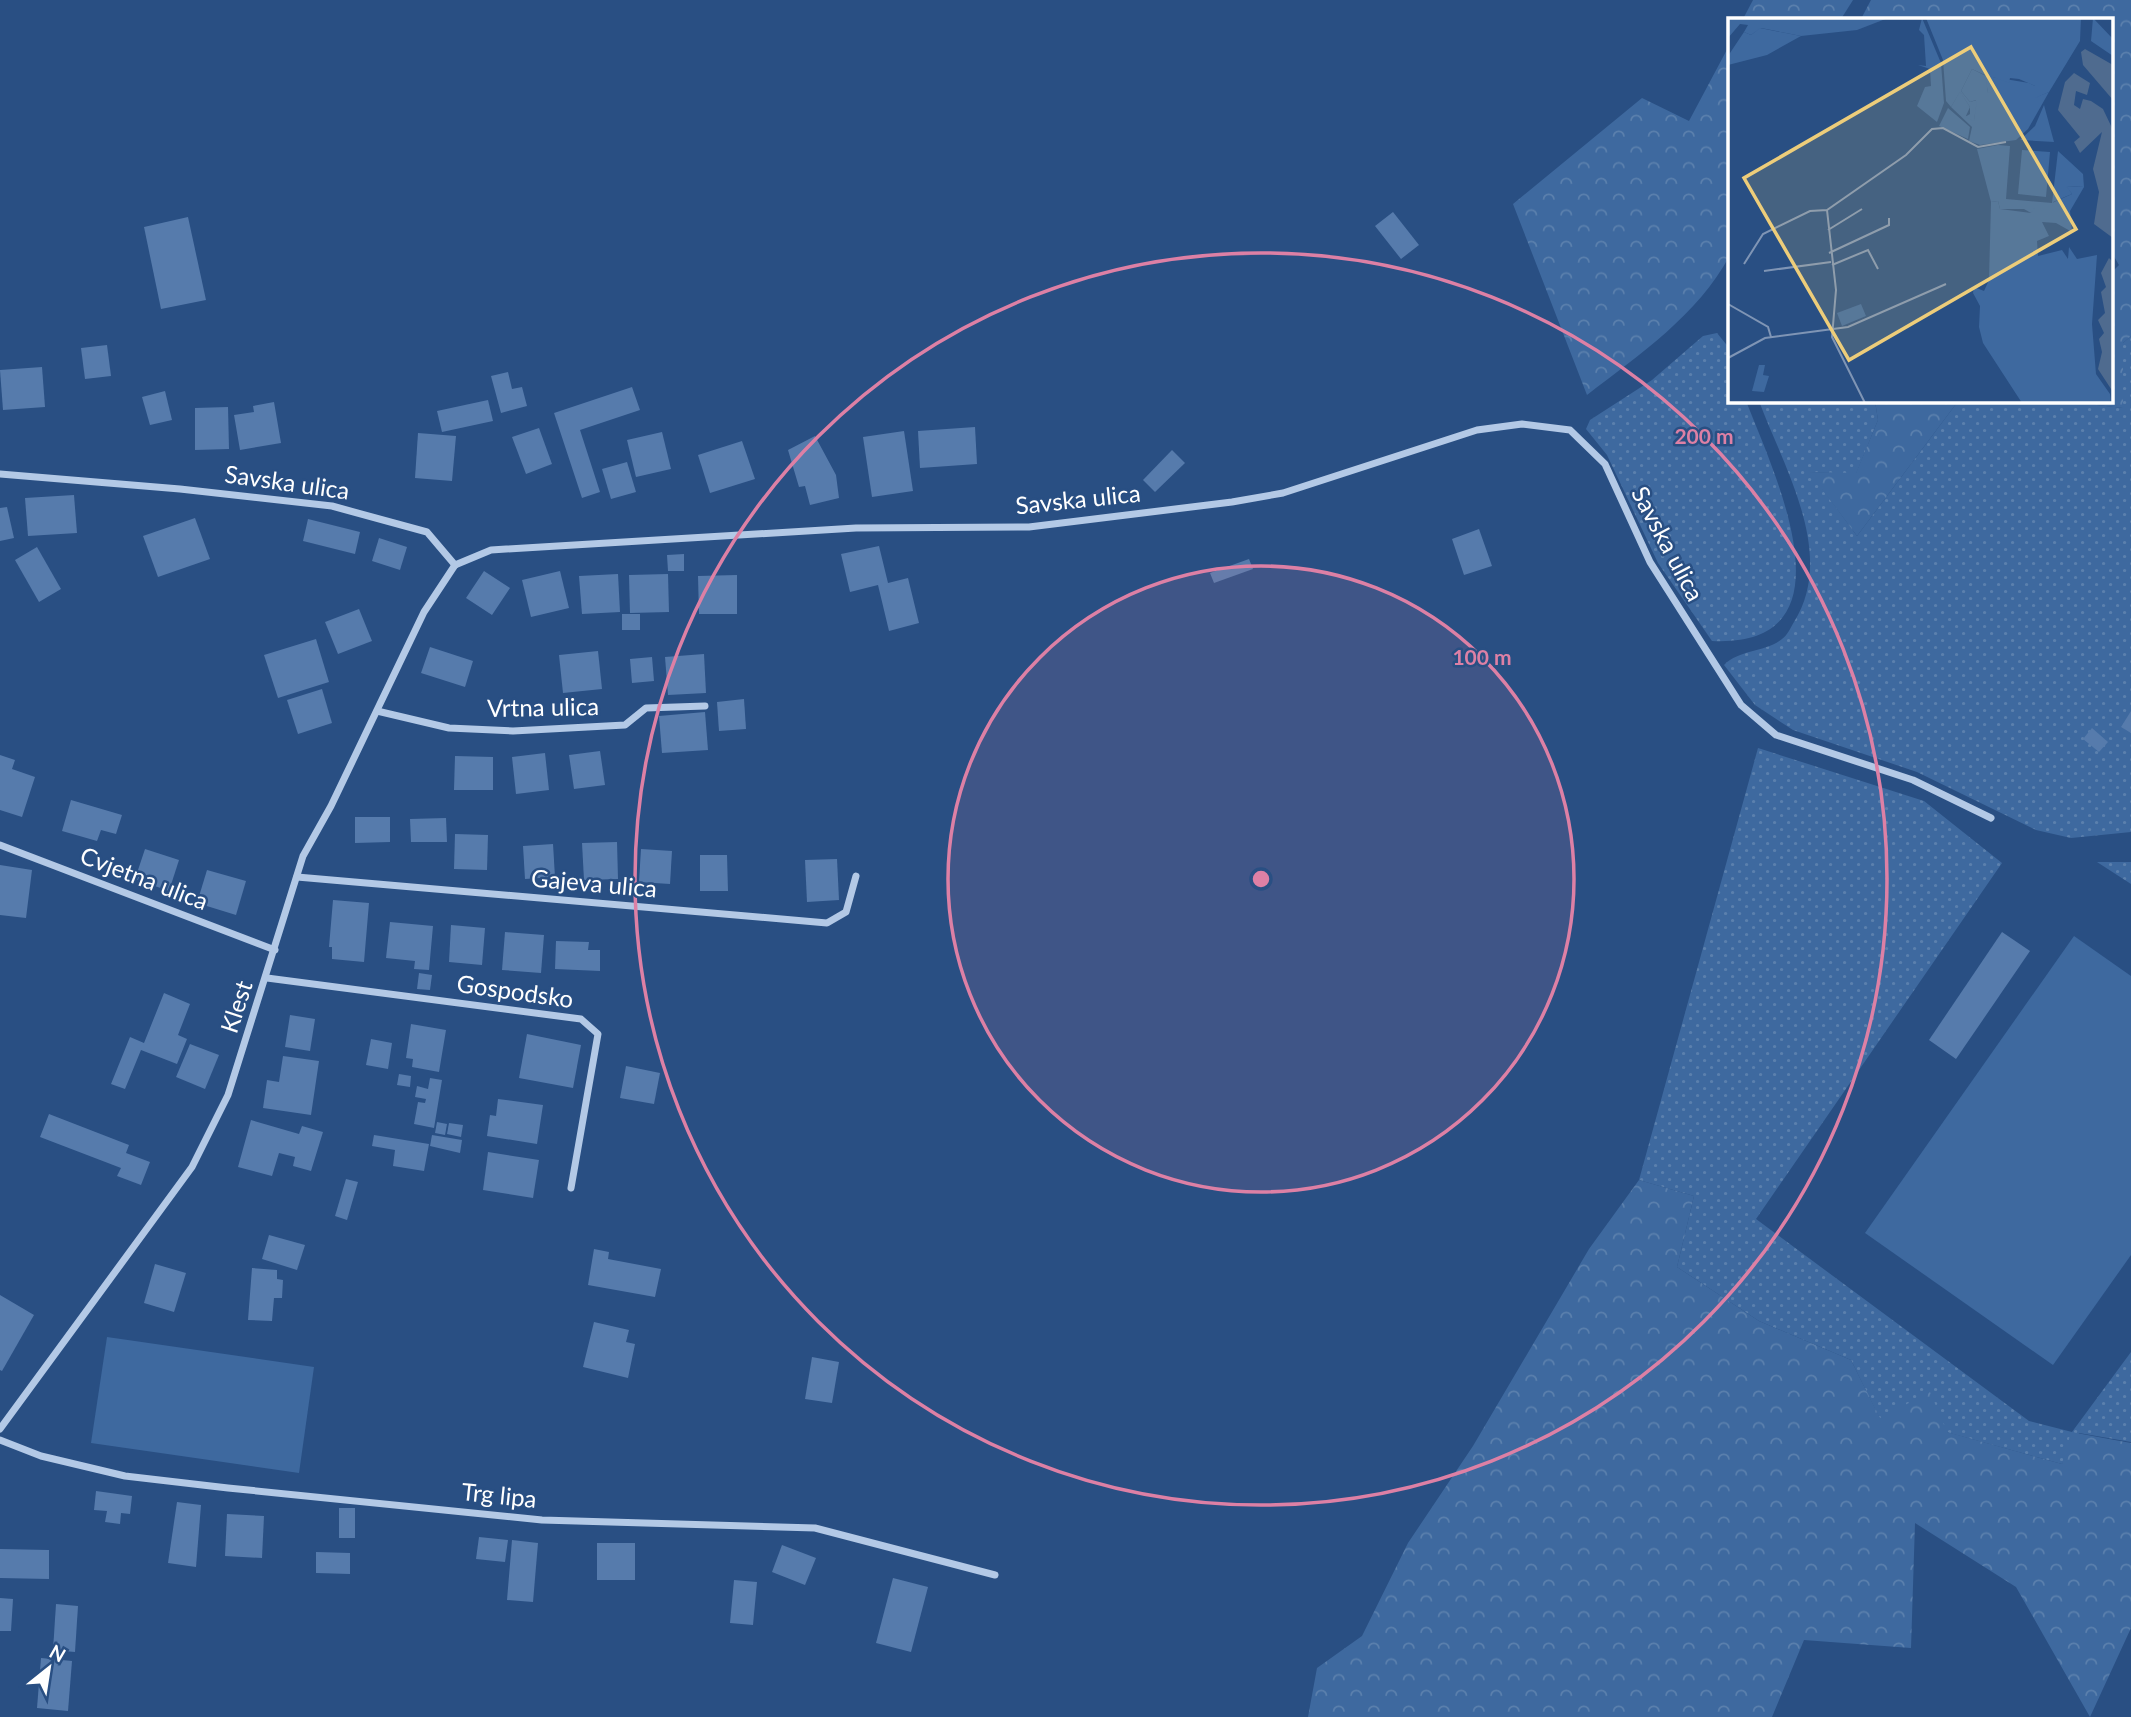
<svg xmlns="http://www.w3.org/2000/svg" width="2131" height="1717" viewBox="0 0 2131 1717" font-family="Lato,sans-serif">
	<defs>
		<pattern id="grass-dots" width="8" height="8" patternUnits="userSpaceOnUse" patternTransform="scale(1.75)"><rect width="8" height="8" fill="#3e699f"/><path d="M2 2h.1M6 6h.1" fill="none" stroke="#5b80ad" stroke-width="1.8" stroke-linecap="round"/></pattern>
		<pattern id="forest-crowns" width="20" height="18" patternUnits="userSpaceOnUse" patternTransform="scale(1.75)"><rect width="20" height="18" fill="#3e699f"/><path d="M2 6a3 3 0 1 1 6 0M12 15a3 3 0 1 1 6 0" fill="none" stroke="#5b80ad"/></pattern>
	</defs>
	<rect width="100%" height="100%" fill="#294f83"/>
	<g fill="url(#grass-dots)">
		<path d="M1717 333 1730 349V401H1746C1774 473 1859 648 1712 641L1658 563 1607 455 1586 429 1590 420 1652 380 1703 336Z"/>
		<path d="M2131 336V832L2071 838 2036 830 1917 772 1793 730 1755 705 1724 665C1740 649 1764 653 1782 639 1787 636 1791 627 1794 622 1837 554 1783 466 1759 401H1875L1878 420 1856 474 1810 472 1857 536 1956 404 1944 401H2062L2123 408V343Z"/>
		<polygon points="1758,748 1924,801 2002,863 1756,1219 2029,1421 2072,1432 2131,1352 2131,1442 2079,1433 2062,1464 1946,1432 1880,1419 1851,1360 1759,1321 1677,1267 1694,1196 1639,1180"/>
		<polygon points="2097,862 2131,862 2131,884"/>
	</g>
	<g fill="url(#forest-crowns)">
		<polygon points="1753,0 1853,0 1841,19 1743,19"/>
		<polygon points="1871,0 2131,0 2131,336 2123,343 2123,408 2062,401 2112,401 2112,272 2119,265 2112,253 2112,19 1861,19"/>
		<path d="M1730 44V255C1698 315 1640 354 1587 395L1513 204 1642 98 1689 121Z"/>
		<polygon points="1875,401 1944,401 1956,404 1857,536 1809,472 1856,473 1878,420"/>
		<polygon points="1639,1180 1694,1196 1677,1267 1759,1321 1851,1360 1880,1418 1930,1392 1947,1432 2062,1464 2071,1432 2131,1443 2131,1628 2090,1717 2016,1587 1915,1523 1911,1648 1804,1640 1772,1717 1308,1717 1317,1668 1362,1636 1408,1543 1473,1446 1589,1249"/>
	</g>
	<g fill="#3e699f">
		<polygon points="2074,936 2131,976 2131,1255 2053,1365 1865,1233"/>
		<polygon points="107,1337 314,1367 299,1473 91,1443"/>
	</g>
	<g fill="#567bac">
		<polygon points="1393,212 1419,245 1401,259 1375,226"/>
		<polygon points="188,217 206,300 161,309 144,227"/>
		<polygon points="107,345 111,376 85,379 81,348"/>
		<polygon points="42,367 45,407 3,410 0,370"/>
		<polygon points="508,372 512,389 522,387 527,406 501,413 491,376"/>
		<polygon points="632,387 640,410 580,430 600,492 582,498 554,413"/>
		<polygon points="165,391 172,420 150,425 142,397"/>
		<polygon points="488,400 493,421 442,432 437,411"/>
		<polygon points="274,402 281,443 240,450 234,415 254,412 253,406"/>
		<polygon points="228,407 229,449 195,450 195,408"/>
		<polygon points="975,427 977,464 920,468 918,431"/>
		<polygon points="539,428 552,464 526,474 512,437"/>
		<polygon points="904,431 913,491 872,497 863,437"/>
		<polygon points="662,432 671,469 636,477 627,440"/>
		<polygon points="418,433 456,436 452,481 415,478"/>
		<polygon points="815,436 836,475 839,498 810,505 805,486 799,487 788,450"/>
		<polygon points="742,441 755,479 710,493 698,455"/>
		<polygon points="1172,450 1185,463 1155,492 1143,480"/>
		<polygon points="627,462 636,492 611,499 602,469"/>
		<polygon points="74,495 77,533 28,536 25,498"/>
		<polygon points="7,507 14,538 0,541 0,508"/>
		<polygon points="195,518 210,559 158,577 143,536"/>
		<polygon points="308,519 360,532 355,554 303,541"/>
		<polygon points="1479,529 1492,566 1464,575 1452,539"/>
		<polygon points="379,538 407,547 400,570 372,561"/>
		<polygon points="879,546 888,583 908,578 919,623 889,631 878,585 850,592 841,554"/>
		<polygon points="37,547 61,589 39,602 15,560"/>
		<polygon points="684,554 684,571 668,571 667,555"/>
		<polygon points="1249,559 1253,569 1214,583 1210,573"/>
		<polygon points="484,571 510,588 492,615 466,598"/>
		<polygon points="560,571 569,608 531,617 522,580"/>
		<polygon points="618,574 620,612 582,614 579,576"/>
		<polygon points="668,574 669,612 630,613 629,575"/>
		<polygon points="737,575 737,614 699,614 698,576"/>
		<polygon points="359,609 372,641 338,654 325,622"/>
		<rect x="622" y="614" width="18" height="16"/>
		<polygon points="316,639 329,682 278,698 264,655"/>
		<polygon points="430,647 473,661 465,687 421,673"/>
		<polygon points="598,651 602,689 563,693 559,655"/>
		<polygon points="704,654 706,693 668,695 665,657"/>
		<polygon points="652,657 654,681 632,683 630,659"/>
		<polygon points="322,689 332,723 298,734 287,700"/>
		<polygon points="744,699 746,729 719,731 717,702"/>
		<polygon points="2131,711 2131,733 2121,727"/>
		<polygon points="705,712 708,750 662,753 659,716"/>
		<polygon points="2092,728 2108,742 2099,752 2083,739"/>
		<polygon points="600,751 605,785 574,789 569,755"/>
		<polygon points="545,753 549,790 516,794 512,757"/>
		<polygon points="0,755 15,760 12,769 35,777 22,817 0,810"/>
		<polygon points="455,756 493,757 493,790 454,790"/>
		<polygon points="71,800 122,815 116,834 101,830 97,841 62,831"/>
		<polygon points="355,817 390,817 390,842 355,843"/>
		<polygon points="446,818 447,842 411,842 410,819"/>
		<polygon points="455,834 488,835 487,870 454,869"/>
		<polygon points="617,842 618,879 584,880 582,843"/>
		<polygon points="553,844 555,877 525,879 523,846"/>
		<polygon points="145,849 179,860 169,891 135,879"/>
		<polygon points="641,849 672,851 670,884 639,882"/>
		<polygon points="700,855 727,855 728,891 700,891"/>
		<polygon points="837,859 839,900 807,902 805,860"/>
		<polygon points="0,865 32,870 26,918 0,915"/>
		<polygon points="207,870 246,881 236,915 197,903"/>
		<polygon points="333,900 369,903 364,962 332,959 332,947 329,947"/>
		<polygon points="390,922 433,926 429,970 414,969 415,961 386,958"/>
		<polygon points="451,925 485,928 482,965 449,962"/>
		<polygon points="505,932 544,935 541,973 502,970"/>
		<polygon points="2002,932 2030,951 1956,1059 1929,1040"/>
		<polygon points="556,941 589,942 588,950 600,950 600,971 555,969"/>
		<polygon points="419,973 432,975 430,990 417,989"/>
		<polygon points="164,993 190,1004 178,1035 187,1039 177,1064 141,1050 125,1089 111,1084 130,1037 144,1043"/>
		<polygon points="290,1015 315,1019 310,1051 285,1047"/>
		<polygon points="411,1024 446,1030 439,1072 412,1067 413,1059 406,1058"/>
		<polygon points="527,1034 581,1045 573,1088 519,1078"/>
		<polygon points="371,1039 392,1043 388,1069 366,1065"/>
		<polygon points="190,1044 219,1055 205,1089 176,1077"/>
		<polygon points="283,1056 319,1061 311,1115 263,1108 267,1080 279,1082"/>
		<polygon points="626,1066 660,1073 654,1104 620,1098"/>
		<polygon points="399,1074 411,1076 410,1087 397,1085"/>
		<polygon points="430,1078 442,1080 434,1128 414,1124 418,1102 425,1103 426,1099 415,1097 417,1086 428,1089"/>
		<polygon points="498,1099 543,1105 537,1144 487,1136 490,1115 496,1116"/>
		<polygon points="49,1114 129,1145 126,1153 150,1162 141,1185 117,1176 121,1168 40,1137"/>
		<polygon points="251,1120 299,1134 302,1126 323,1132 311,1171 293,1166 295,1157 279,1153 272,1176 238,1167"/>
		<polygon points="437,1122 447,1124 445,1135 435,1133"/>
		<polygon points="449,1123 463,1125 461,1137 447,1134"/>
		<polygon points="374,1135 429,1144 424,1171 393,1166 395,1150 372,1146"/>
		<polygon points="432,1135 462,1140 460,1153 430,1146"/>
		<polygon points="488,1152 539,1160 533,1198 483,1190"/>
		<polygon points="346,1179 358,1182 347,1220 335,1216"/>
		<polygon points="269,1235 305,1245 297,1270 262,1259"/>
		<polygon points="594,1249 609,1252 608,1259 661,1269 655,1297 588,1285"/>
		<polygon points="155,1264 186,1273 174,1312 144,1303"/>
		<polygon points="252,1268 277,1270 277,1279 283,1280 282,1298 274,1298 272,1321 248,1320"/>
		<polygon points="0,1295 34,1315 2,1371 0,1370"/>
		<polygon points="594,1322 629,1330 626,1342 635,1344 628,1378 583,1367"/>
		<polygon points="812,1357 839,1362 832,1403 805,1399"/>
		<polygon points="96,1491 132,1496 130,1514 121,1513 120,1524 105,1522 107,1511 94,1510"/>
		<polygon points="177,1502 201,1505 196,1567 168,1563"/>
		<rect x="339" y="1508" width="16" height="30"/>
		<polygon points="227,1514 264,1516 262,1558 225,1556"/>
		<polygon points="479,1537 508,1540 505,1562 476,1559"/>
		<polygon points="512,1540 538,1543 533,1602 507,1600"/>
		<rect x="597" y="1543" width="38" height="37"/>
		<polygon points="782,1545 816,1558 805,1585 772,1572"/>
		<polygon points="0,1549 49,1550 49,1579 0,1578"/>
		<polygon points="316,1552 350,1553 350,1574 316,1573"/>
		<polygon points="893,1578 928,1587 911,1652 876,1643"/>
		<polygon points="734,1580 757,1582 753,1625 730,1623"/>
		<polygon points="0,1598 13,1599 11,1631 0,1631"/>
		<polygon points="56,1604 78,1606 75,1652 53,1650"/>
		<polygon points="41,1658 72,1661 68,1711 37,1708"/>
	</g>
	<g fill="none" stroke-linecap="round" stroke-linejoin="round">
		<g stroke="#b3c9e6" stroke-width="7">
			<polyline points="0,474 180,489 332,506 427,532 455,565"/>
			<polyline points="455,565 491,550 856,528 1029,527 1232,502 1283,493 1477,430 1522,424 1570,430 1605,464 1650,562 1741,705 1776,735 1913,780 1991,818"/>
			<polyline points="377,711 449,728 513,731 625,725 646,708 705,706"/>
			<polyline points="0,845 275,950"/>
			<polyline points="297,877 827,923 846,912 856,876"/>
			<polyline points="267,978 581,1019 598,1034 571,1188"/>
			<polyline points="0,1429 192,1167 228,1095 303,856 331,806 424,612 455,565"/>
			<polyline points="0,1440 41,1456 125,1476 228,1488 542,1520 815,1528 995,1575"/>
		</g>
	</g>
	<circle cx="1261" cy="879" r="313" fill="#dd80a5" fill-opacity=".12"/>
	<g fill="none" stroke="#dd80a5" stroke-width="3.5">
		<circle cx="1261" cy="879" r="313"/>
		<circle cx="1261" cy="879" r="626"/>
	</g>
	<g text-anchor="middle" stroke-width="5" stroke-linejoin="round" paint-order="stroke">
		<g font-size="24" fill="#fff" stroke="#294f83">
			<text transform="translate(287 483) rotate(8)" y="8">Savska ulica</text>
			<text transform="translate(1078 500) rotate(-6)" y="8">Savska ulica</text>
			<text transform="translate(1667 544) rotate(62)" y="8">Savska ulica</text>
			<text transform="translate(543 708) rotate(-1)" y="8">Vrtna ulica</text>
			<text transform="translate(144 879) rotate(21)" y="8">Cvjetna ulica</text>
			<text transform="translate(594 884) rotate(5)" y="8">Gajeva ulica</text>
			<text transform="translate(515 992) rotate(8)" y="8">Gospodsko</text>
			<text transform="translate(237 1007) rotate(-72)" y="8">Klest</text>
			<text transform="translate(499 1496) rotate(6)" y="8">Trg lipa</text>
		</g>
	</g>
	<g transform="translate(1728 18)">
		<rect width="385" height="385" fill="#294f83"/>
		<path d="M0 0H160L129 12 73 18 33 10 23 17 16 14 20 7 12 6 0 20ZM365 0 385 21V38L363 23ZM244 51 258 58 260 75 265 59 301 65 307 68 308 79 321 74 300 111 288 122 252 127 241 123 244 109 223 89 232 73 242 89 238 98 246 102 248 82 242 84 233 73ZM316 87 326 124 292 122 307 108ZM220 90 242 109 240 121 211 108ZM270 127 282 128 278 181 324 185 330 133 355 156 356 169 339 168 344 176 325 184V189L303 195 296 191H272L270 183 263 184 249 131ZM31 347H37L35 357 41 358 36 374 24 373Z" fill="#3e699f"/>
		<path d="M194 0 213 45 216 85 209 104 189 88 197 69 203 68 202 51 190 47 198 48 196 17 191 12ZM198 0H353L352 23 321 74 307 80V68L291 61 282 60 281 65 265 59 267 72 260 75 257 57 244 51 233 73 242 84 249 82 246 103 237 99 242 96V89L232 74 223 89 218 83 215 42ZM32 10 73 18 39 37 0 47V38L16 14 23 17ZM338 168 356 169 342 193 344 214 328 205 314 204 321 218 309 223 310 238 334 232 340 241 341 229 349 241 369 237 364 306 368 356 382 376 383 385H294L255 325 251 309 252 288 245 275 246 269 256 273 261 262 263 184 270 183 272 191 303 195 307 189H325L324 185 344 176Z" fill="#3e699f"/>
		<path d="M294 132 322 134 318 179 290 176ZM133 286 138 298 114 308 109 295Z" fill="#3e699f"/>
		<path d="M357 31 385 47V82L355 47 353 34ZM346 55 362 65 359 77 348 73 346 87 352 91 355 81 363 83 375 91 385 112V220L366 206 371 174 365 151 374 114 352 135 346 124 352 119 330 92 337 64ZM381 240 385 244V374L370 351 374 334 371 321 376 315 370 302 377 295 373 274 378 269 373 255Z" fill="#4f6b8f"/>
		<path fill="none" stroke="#4f6b8f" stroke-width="3.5" d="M79 0H107"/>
		<path fill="none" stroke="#7f95b5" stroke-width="2" d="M99 192 108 272 104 319 137 385M100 212 134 191M101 235 161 207V200M16 246 35 216 82 193 99 192 178 137 204 111 215 110 250 129 278 124M104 247 140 232 150 251M36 253 103 244M0 286 40 309 43 319M0 340 37 320 120 309 218 266"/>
		<path fill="#edcd7a" fill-opacity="0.15" stroke="#edcd7a" stroke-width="3.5" d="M243 29 348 211 121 342 16 160Z"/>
		<rect width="385" height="385" fill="none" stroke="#fff" stroke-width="3.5"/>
	</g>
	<circle cx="1261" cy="879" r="10" fill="#dd80a5" stroke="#294f83" stroke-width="3.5"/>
	<g font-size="21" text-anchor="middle" font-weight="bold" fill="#dd80a5" stroke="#294f83" stroke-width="5" stroke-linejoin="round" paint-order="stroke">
		<text x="1704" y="444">200 m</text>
		<text x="1482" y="665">100 m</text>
	</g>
	<g transform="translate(49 1668) rotate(30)" stroke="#294f83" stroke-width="5" paint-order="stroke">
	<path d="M0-5L12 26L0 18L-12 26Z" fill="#ffffff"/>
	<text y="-10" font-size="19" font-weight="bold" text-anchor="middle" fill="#ffffff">N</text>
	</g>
</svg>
